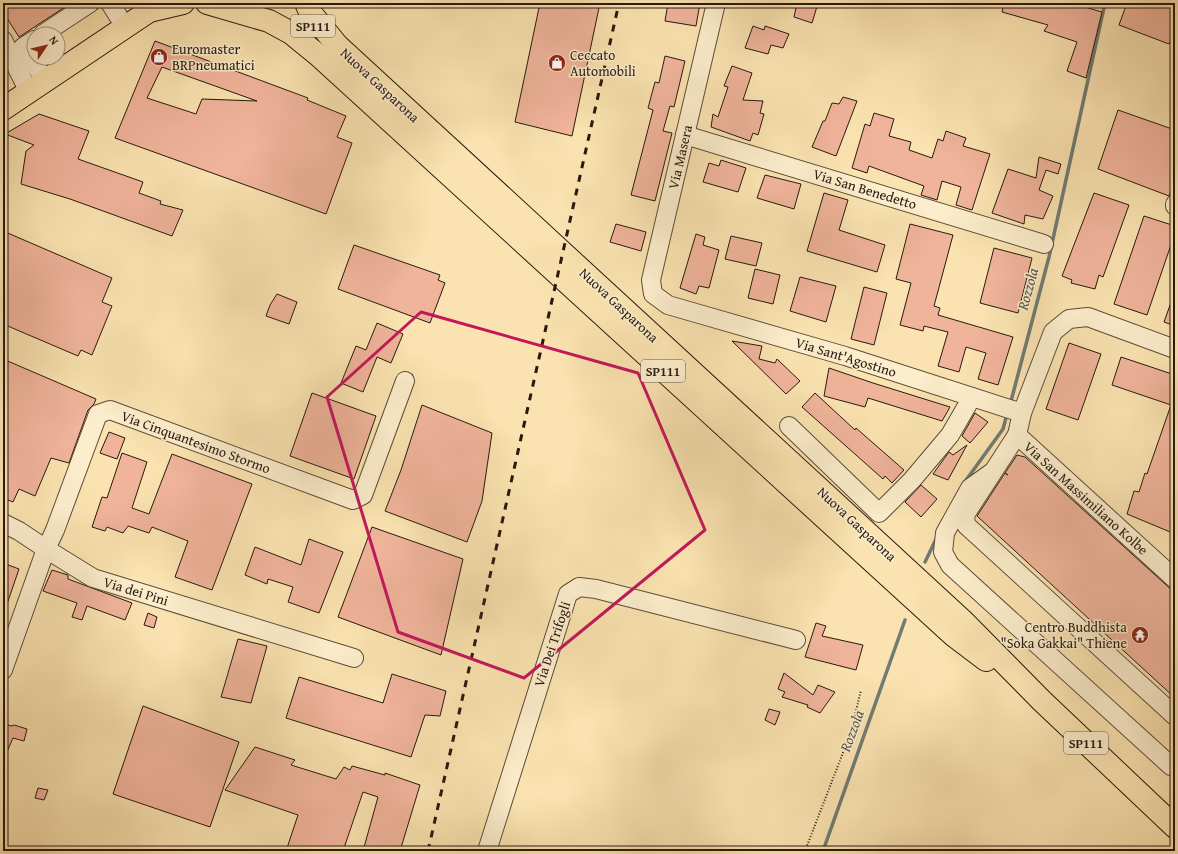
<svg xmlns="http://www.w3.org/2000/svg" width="1178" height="854" viewBox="0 0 1178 854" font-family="'Gentium Book Plus',serif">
	<rect width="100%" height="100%" fill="#fae3b0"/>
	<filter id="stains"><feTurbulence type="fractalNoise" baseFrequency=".005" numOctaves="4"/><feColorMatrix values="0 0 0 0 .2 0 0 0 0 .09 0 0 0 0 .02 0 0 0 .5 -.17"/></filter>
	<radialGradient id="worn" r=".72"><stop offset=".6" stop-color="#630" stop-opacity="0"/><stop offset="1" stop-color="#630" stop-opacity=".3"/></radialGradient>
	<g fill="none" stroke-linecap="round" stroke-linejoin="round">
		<g stroke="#717b72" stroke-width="3.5">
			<polyline points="1010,405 1049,257 1105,3"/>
			<polyline points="964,483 1003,429 1007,414"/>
			<polyline points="925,562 937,537"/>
			<polyline points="823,851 905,620"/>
		</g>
	</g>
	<g fill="#f0b49b" stroke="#28190f" fill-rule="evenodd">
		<polygon points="3,3 71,3 19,37 3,12"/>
		<polygon points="540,3 600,3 572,136 515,122"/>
		<polygon points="668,3 700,3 696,26 665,21"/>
		<polygon points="797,3 818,3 812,23 794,17"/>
		<polygon points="1004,3 1071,3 1102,12 1086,78 1067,71 1077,42 1044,31 1048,25 1002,12"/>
		<polygon points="1127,3 1175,3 1175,28 1169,44 1119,25"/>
		<polygon points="753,26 764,30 765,26 789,34 783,48 771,45 768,54 745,48"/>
		<path d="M155 41 308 98 307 100 346 116 337 137 352 143 326 214 115 138ZM162 67 257 101 202 99 196 114 147 98Z"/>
		<polygon points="665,56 685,61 674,107 670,106 663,131 672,133 655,201 631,195 653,110 648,108 655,82 659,83"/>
		<polygon points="732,66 752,73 743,100 763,101 760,113 764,114 758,135 753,133 750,141 711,127 713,114 718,117 728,87 724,86"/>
		<polygon points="843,97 857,101 836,156 812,147 823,121 825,121 832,103 839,104"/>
		<polygon points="1118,110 1175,130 1175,180 1169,196 1098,169"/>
		<polygon points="874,113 894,119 889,136 911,142 909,150 932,158 938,139 943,141 946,131 966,138 963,146 990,154 972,210 956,205 961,187 942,181 937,200 921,195 924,186 869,166 867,173 852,168 865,124 870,126"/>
		<polygon points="39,114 89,131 78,159 143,182 139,193 161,201 160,204 183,210 172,236 70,199 21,184 26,151 34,145 5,134"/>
		<polygon points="1039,157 1061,164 1058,174 1046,170 1039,190 1053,196 1043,219 1025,215 1024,224 992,213 1008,169 1036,178"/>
		<polygon points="721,160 746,168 738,192 703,182 709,163 719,166"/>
		<polygon points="765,175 801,184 794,209 757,198"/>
		<polygon points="824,193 848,200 839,230 885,245 877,272 807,251"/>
		<polygon points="1094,193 1129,205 1103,277 1099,275 1095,289 1071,283 1072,280 1062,276"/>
		<polygon points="1144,216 1175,226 1175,233 1147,315 1114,304"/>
		<polygon points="616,224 646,232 641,251 610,242"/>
		<polygon points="910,224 953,235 934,306 940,308 938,315 1013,337 998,385 978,379 986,353 966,347 959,372 938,366 948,332 924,326 923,331 900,325 911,283 896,279"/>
		<polygon points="3,231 112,278 102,302 112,306 92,355 81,350 78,356 3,324"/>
		<polygon points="696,234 705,237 703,245 719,250 709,288 699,286 696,294 680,288"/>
		<polygon points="731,236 762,243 756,266 725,259"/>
		<polygon points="354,245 440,275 438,280 445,283 430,323 338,289"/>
		<polygon points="994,248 1032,258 1018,313 980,303"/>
		<polygon points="755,269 780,275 773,304 748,298"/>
		<polygon points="800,277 836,286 826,322 790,311"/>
		<polygon points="864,287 887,293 874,345 851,339"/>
		<polygon points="277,294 297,302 289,324 266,316 270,305"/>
		<polygon points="1174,294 1175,294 1175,326 1164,322"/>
		<polygon points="377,323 403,334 391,363 377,357 363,392 341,383 356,346 366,350"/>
		<polygon points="732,341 762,346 759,359 775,363 777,359 800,381 786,394"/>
		<polygon points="1069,343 1101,354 1078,420 1046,409"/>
		<polygon points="1121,357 1175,375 1175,534 1127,514 1134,491 1139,492 1145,473 1147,474 1171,405 1112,385"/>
		<polygon points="3,359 96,399 94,404 88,410 69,463 51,458 35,496 19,489 13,502 3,498"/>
		<polygon points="829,368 873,383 950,407 942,421 868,398 865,407 824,396"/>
		<polygon points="312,393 376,416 354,479 290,456"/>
		<polygon points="815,393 855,430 856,428 904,470 892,483 885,476 883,479 802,407"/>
		<polygon points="422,405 492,433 482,501 467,542 385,511 401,470"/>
		<polygon points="975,413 988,422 970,443 962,436"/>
		<polygon points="109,432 125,438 117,459 100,453"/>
		<polygon points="967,445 948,480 933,474 949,452 953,455"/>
		<polygon points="122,453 147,462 132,508 149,514 172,454 252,484 212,590 175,577 188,541 152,527 149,533 128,526 123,533 107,527 105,531 92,527 102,497 107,498"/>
		<polygon points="1017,455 1025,457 1175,593 1175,698 977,516 1005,473 1008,475 1005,473"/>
		<polygon points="921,485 937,499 921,517 905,502"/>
		<polygon points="372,527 463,559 441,655 338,617"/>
		<polygon points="309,539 343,552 319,613 288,602 293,587 268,579 267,584 245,575 255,547 301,565"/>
		<polygon points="3,563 19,569 5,610 3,610"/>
		<polygon points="52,570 68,575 68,579 132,603 125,620 87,606 82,620 72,617 77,603 43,591"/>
		<polygon points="148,613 157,617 154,628 144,625"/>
		<polygon points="816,623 826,626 822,636 863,645 856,670 805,657"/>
		<polygon points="238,639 267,646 251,703 221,697"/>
		<polygon points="784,673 813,695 818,685 835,692 820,713 807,707 808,705 782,697 785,692 778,689"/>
		<polygon points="392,674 446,691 440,716 425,715 411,757 286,718 299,677 383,703"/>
		<polygon points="143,706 239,742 210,827 113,794"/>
		<polygon points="769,709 780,712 775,725 765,720"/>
		<polygon points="3,724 12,726 14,725 27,729 24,741 13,738 3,761"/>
		<polygon points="255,747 295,760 291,765 336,779 344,767 350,770 352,766 385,775 385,773 420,785 400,851 363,851 378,797 363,792 343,851 286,851 298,815 225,790"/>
		<polygon points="38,788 48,790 44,800 35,798"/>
	</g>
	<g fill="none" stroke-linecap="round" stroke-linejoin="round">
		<defs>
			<g id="minor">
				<polyline points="110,3 125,27"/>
				<polyline points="716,3 651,280 653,294 668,305 845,356 1022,413"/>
				<polyline points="43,34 90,3"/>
				<polyline points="3,40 29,92"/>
				<polyline points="34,40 23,47 45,80"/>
				<polyline points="685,135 1044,244"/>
				<polyline points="1175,204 1175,206"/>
				<polyline points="1175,349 1088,317 1069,319 1053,332 1022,413 1017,435 1175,579"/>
				<polyline points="789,426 879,513 912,480 950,435 972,397"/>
				<polyline points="1017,435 965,515 966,525 1175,716"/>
				<polyline points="991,473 970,488 945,533 943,552 950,565 1171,766 1175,762"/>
				<polyline points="3,523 19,531 46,549 55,530 98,414 110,410 353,500 363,495 405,381"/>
				<polyline points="3,670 46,549 93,578 354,658"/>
				<polyline points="487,851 568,594 579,587 596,589 796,640"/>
			</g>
			<g id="major">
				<polyline points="207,3 269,21 291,33 318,55 953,635 986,660"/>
				<polyline points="306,3 310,12 337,45 962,620 1042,701 1175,827"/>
				<polyline points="149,11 183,3"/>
				<polyline points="3,109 161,3"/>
			</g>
		</defs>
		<use href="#minor" stroke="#5c4c37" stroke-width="20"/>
		<use href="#major" stroke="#28190f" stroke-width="24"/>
		<polyline stroke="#28190f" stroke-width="2" stroke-dasharray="1 2" stroke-linecap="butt" points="805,851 851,732 861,690"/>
		<use href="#minor" stroke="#fcedcc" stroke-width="18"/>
		<use href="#major" stroke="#fae3b0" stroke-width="22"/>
		<polyline stroke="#28190f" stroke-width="3" stroke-dasharray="7 7" stroke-linecap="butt" points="428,851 619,3"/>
	</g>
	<path fill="none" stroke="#c2185b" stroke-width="3" stroke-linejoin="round" d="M421 312 638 373 705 530 524 678 398 632 327 397Z"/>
	<defs>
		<symbol id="shop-disc" viewBox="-11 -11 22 22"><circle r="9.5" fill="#8f2418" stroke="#fcedcc"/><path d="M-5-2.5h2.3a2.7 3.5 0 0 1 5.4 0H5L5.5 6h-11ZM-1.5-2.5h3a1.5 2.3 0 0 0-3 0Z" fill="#fff"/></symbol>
		<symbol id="temple-disc" viewBox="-11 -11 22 22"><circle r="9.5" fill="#8f2418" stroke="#fcedcc"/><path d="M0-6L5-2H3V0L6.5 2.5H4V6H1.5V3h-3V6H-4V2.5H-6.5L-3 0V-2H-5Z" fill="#fff"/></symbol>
	</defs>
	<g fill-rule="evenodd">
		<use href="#shop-disc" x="149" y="47" width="20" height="20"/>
		<use href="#shop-disc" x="547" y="53" width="20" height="20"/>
		<use href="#temple-disc" x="1130" y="625" width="20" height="20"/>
	</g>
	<g text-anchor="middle" stroke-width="3" stroke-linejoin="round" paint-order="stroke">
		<g fill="#fcedcc" stroke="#685948" stroke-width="1">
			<rect x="291" y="15" width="44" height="22" rx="3"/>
			<rect x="641" y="360" width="44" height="22" rx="3"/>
			<rect x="1064" y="732" width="44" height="22" rx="3"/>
		</g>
		<g font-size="13" font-weight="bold" fill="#28190f">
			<text x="313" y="31">SP111</text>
			<text x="663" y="376">SP111</text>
			<text x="1086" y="748">SP111</text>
		</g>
		<g font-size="14" fill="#28190f" stroke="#fcedcc" text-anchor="start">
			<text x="172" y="54">Euromaster<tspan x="172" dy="16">BRPneumatici</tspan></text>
			<text x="570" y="60">Ceccato<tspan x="570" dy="16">Automobili</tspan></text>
			<text x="1127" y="632" text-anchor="end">Centro Buddhista<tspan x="1127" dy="16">"Soka Gakkai" Thiene</tspan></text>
		</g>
		<g font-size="14" fill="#28190f" stroke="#fcedcc">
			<text transform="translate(380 85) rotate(43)" y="5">Nuova Gasparona</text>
			<text transform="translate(680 157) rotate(-77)" y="5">Via Masera</text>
			<text transform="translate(865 189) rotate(17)" y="5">Via San Benedetto</text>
			<text transform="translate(619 305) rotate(43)" y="5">Nuova Gasparona</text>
			<text transform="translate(846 357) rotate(17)" y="5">Via Sant'Agostino</text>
			<text transform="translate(196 442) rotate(20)" y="5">Via Cinquantesimo Stormo</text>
			<text transform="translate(1086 498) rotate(42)" y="5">Via San Massimiliano Kolbe</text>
			<text transform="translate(857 524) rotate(43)" y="5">Nuova Gasparona</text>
			<text transform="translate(136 591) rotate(17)" y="5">Via dei Pini</text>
			<text transform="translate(552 644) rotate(-72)" y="5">Via Dei Trifogli</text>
		</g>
		<g font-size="15" font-style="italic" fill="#525249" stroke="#fcedcc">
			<text transform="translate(1028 289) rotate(-75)" y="5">Rozzola</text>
			<text transform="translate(852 731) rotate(-70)" y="5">Rozzola</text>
		</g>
	</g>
	<rect width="1178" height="854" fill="none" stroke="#fae3b0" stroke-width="16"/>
	<rect x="4" y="4" width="1170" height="846" fill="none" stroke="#28190f" stroke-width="2"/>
	<rect x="8" y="8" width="1162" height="838" fill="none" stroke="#28190f"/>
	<g transform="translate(46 46) rotate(55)"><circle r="19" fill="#fcedcc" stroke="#a79880"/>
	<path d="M0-3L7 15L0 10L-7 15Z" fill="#8f2418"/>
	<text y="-6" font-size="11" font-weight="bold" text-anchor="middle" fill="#28190f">N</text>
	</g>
	<rect width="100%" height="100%" filter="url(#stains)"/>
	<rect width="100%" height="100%" fill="url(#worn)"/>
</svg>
